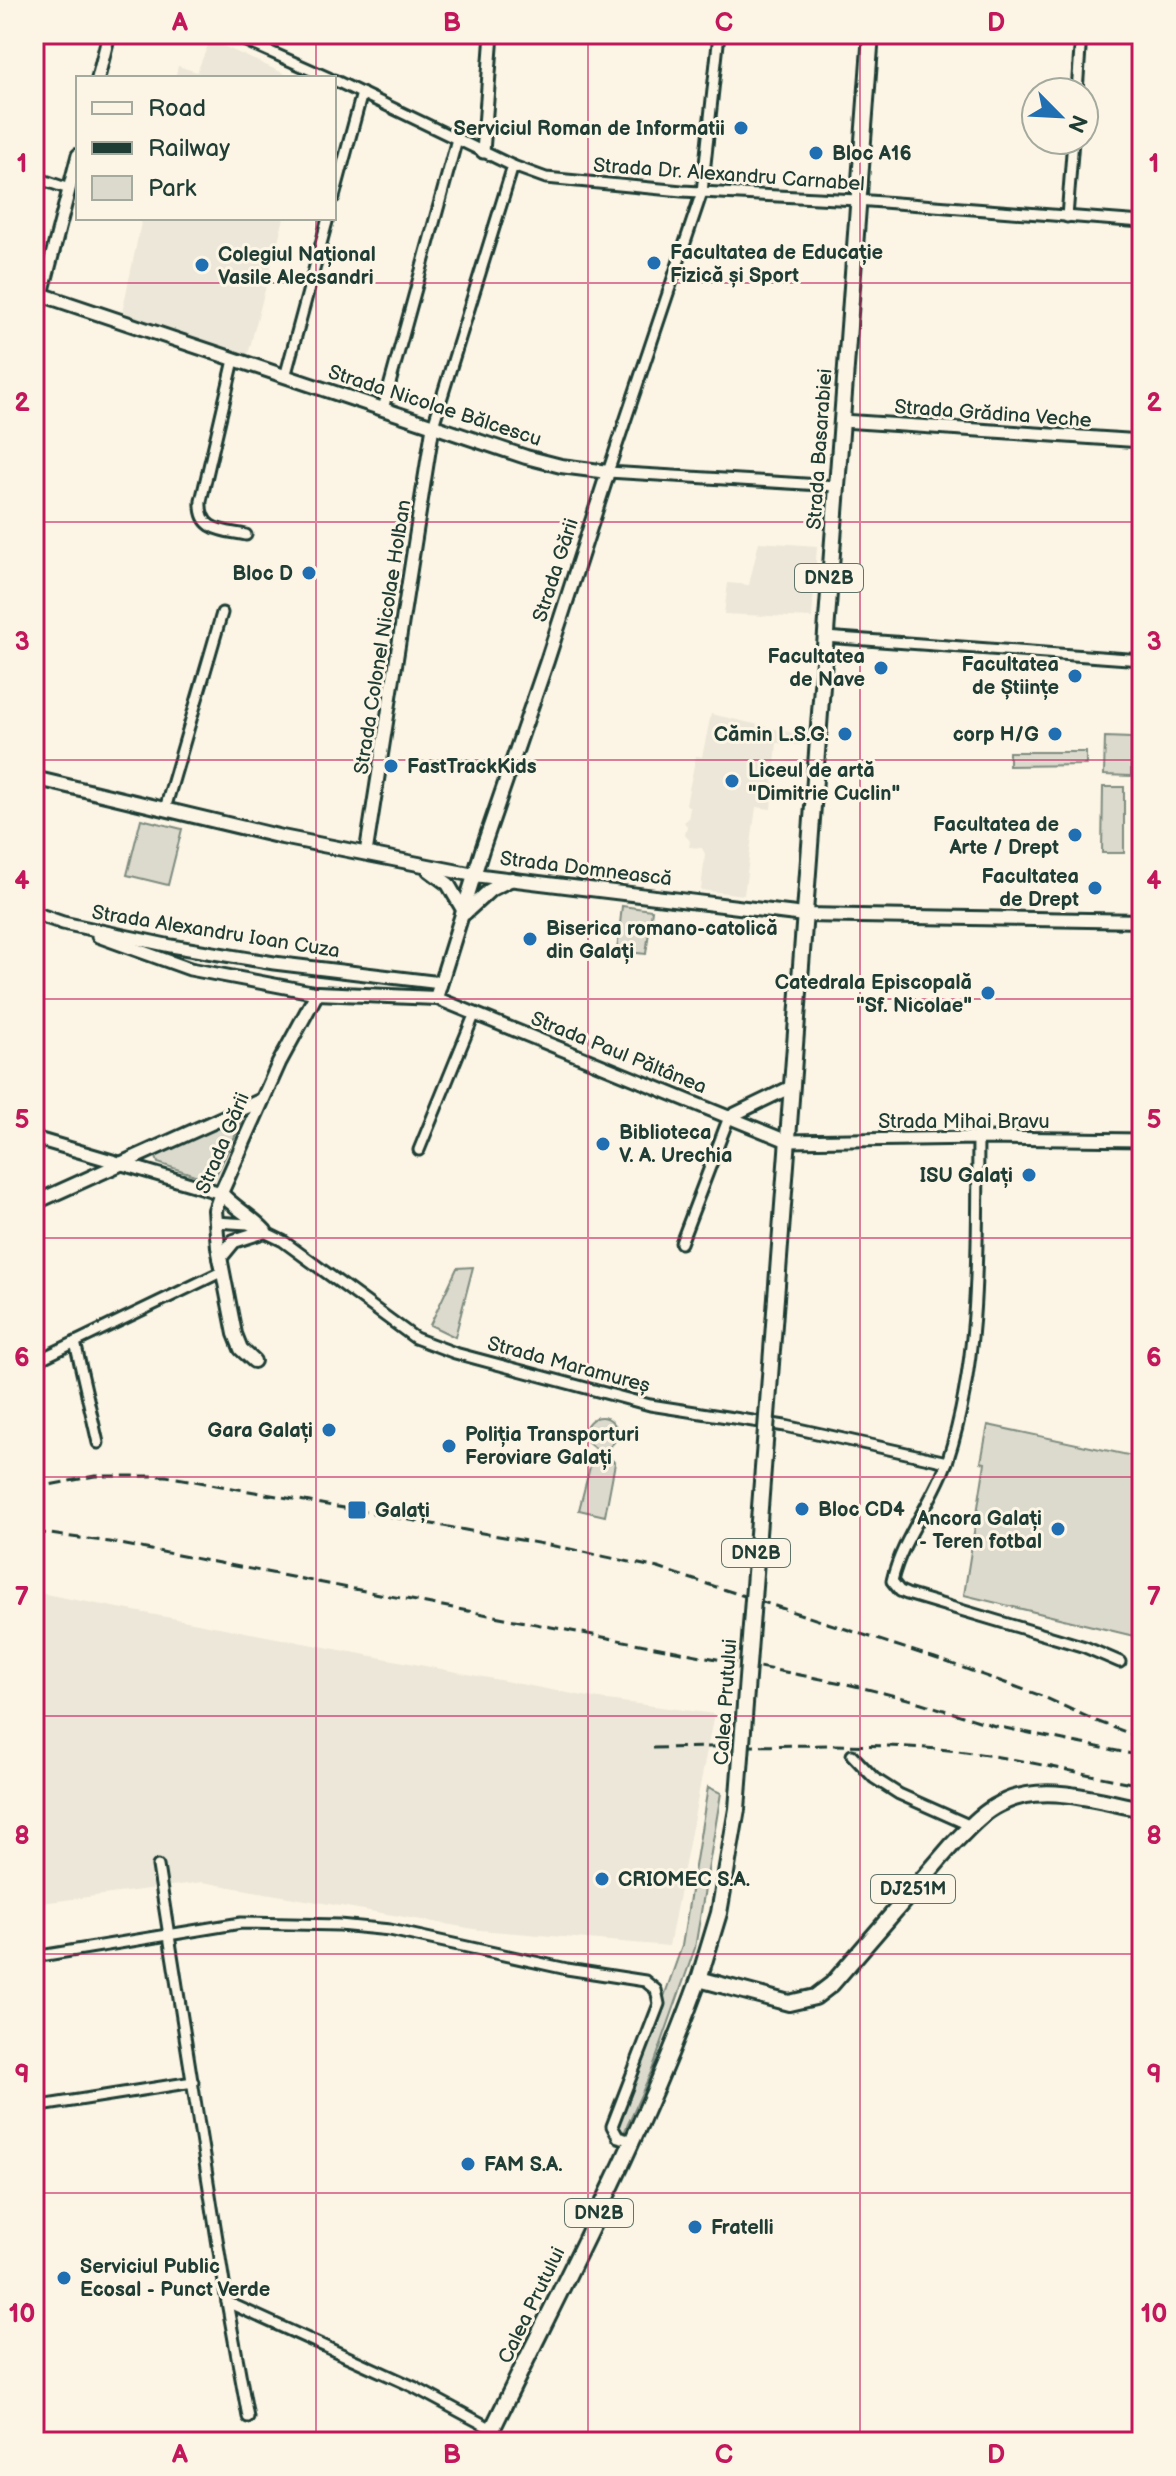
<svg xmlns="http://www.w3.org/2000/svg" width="1176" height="2476" viewBox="0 0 1176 2476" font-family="'Balsamiq Sans',sans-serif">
	<rect width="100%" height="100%" fill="#fcf5e5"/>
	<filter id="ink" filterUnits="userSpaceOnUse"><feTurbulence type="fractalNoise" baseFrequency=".0125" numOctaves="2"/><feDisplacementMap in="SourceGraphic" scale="16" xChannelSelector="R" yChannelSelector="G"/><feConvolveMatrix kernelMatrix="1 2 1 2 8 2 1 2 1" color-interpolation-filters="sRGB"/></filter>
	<g filter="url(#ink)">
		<g fill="#ece7d8">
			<polygon points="210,40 294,78 175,78 178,66 197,72"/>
			<polygon points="142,218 284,218 247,358 122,313"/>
			<polygon points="759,542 817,546 812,618 724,614 728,583 749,585"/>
			<polygon points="711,714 802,735 801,745 777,743 771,809 756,807 744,895 701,890 705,854 702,848 689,847 690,841 685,835 687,826 684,822 688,819 690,808 686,804 696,756 702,757"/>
			<polygon points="34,1592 599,1699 714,1714 669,1946 480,1930 202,1882 34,1904"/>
		</g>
		<g fill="#dcdacc" stroke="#7e8c80" stroke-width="2">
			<polygon points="1105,737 1131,738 1131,776 1104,775"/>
			<polygon points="1009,752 1086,752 1086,765 1009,766"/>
			<polygon points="1103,787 1124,787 1124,853 1102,853"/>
			<polygon points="141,819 182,829 168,885 127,875"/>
			<polygon points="622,906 652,910 646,954 617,951"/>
			<polygon points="239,1117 242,1119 242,1122 213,1181 158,1163 156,1157 159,1153"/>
			<polygon points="473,1267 455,1337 430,1325 457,1268"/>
			<circle cx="601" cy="1433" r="16"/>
			<polygon points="988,1425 1142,1458 1142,1638 964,1595 985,1463 981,1462"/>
			<polygon points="592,1459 599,1461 611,1459 615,1463 605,1516 579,1510"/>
			<polygon points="708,1787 721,1793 695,1948 652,2070 624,2133 618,2126 682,1946"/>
		</g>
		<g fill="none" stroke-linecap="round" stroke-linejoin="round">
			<defs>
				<g id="minor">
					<polyline points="230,34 329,78"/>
					<polyline points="719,34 702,192 608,472 837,486"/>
					<polyline points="334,80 513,166 546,178 682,191 857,200 1142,222"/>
					<polyline points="1077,92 1081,34"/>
					<polyline points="34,177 69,189"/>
					<polyline points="334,197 362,93"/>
					<polyline points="1067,217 1073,140"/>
					<path d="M234 360 201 501C199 531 222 530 246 535"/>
					<polyline points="285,377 328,218"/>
					<polyline points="383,409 457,139"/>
					<polyline points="433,426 513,166"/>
					<polyline points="825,637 1142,660"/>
					<polyline points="165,809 222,613"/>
					<path d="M978 1138C977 1245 981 1356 948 1459 934 1501 902 1538 892 1581L900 1591 907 1594 1085 1647 1120 1662"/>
					<polyline points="419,1150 475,1013"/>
					<polyline points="215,1222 248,1224 283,1241 415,1338 455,1353 650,1405 785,1426 947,1462"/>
					<polyline points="681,1243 729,1117"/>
					<polyline points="75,1342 98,1443"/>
					<polyline points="34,1362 223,1271"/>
					<polyline points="852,1755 874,1778 899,1794 971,1826"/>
					<polyline points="158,1866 227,2302 248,2417"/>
					<polyline points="34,1957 241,1923 339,1925 390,1930 567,1969 645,1981 656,1990 659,2004 612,2126 618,2137 633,2141"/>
					<polyline points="34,2107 193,2082"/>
					<polyline points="227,2302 414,2387 492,2429"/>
				</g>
				<g id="tertiary">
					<polyline points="98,78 109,34"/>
					<polyline points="483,152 492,34"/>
					<polyline points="34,325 78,155"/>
					<polyline points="842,421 1142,441"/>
					<polyline points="366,853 433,426"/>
					<polyline points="34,913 63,923 171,946 274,963 441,983"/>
					<polyline points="98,936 190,969 317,993"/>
					<polyline points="436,998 787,1141 978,1138 1142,1140"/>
					<polyline points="729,1117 791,1087"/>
					<polyline points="34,1138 221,1193"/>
				</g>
				<g id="secondary">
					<polyline points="34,292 526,457 561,466 608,472 547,661 482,850 436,998 317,993 279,1063 221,1193 215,1210 218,1247 235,1334 241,1349 254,1361"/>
					<polyline points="34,778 282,837 474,875 804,915 1142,921"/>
					<polyline points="429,870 448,884 465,913"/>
					<polyline points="466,912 490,890 512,879"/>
					<polyline points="34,1203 262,1100"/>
					<path d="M220 1258 234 1241 265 1231C252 1216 234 1208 221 1193"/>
				</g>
				<g id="primary">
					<polyline points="776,1298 871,34"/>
					<polyline points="699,1979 719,1913 737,1809"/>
				</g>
				<path id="trunk" d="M486 2442C560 2289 641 2139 699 1979L789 2003 815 1997 832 1984 952 1845C967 1830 981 1813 1000 1804 1043 1781 1097 1801 1142 1809"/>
			</defs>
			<use href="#minor" stroke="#1f3d34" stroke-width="15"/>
			<use href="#tertiary" stroke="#1f3d34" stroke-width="17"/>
			<use href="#secondary" stroke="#1f3d34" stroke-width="18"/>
			<use href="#primary" stroke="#1f3d34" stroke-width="20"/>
			<use href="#trunk" stroke="#1f3d34" stroke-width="20"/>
			<use href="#minor" stroke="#fcf5e5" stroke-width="9"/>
			<use href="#tertiary" stroke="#fcf5e5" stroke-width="11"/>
			<use href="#secondary" stroke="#fcf5e5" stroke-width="12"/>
			<use href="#primary" stroke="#fcf5e5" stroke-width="14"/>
			<use href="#trunk" stroke="#fcf5e5" stroke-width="14"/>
			<g stroke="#1f3d34" stroke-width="3" stroke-dasharray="12 6" stroke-linecap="butt">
				<polyline points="34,1488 95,1476 166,1476 565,1548 658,1568 935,1658 1042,1696 1096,1721 1142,1738"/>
				<polyline points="34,1532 110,1542 847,1684 912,1700 995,1726 1142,1756"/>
				<path d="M653 1748C744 1747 836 1742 926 1748 999 1753 1071 1772 1142 1785"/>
			</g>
			<defs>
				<polyline id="primary-bridge" points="737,1809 776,1298"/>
			</defs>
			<use href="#primary-bridge" stroke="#1f3d34" stroke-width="20" stroke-linecap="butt"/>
			<use href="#primary-bridge" stroke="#fcf5e5" stroke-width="14"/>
		</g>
	</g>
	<path fill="none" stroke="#c2185b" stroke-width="2" stroke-opacity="0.55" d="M316 34V78M588 34V2442M860 34V2442M316 218V2442M34 283H1142M34 522H1142M34 760H1142M34 999H1142M34 1238H1142M34 1477H1142M34 1716H1142M34 1954H1142M34 2193H1142"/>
	<g fill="#1f6fb2" stroke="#fcf5e5" stroke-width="3">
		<circle cx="741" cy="128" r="8"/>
		<circle cx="816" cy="153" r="8"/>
		<circle cx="654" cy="263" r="8"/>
		<circle cx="202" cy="265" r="8"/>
		<circle cx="309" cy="573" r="8"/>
		<circle cx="881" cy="668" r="8"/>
		<circle cx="1075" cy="676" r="8"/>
		<circle cx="845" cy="734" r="8"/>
		<circle cx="1055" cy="734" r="8"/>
		<circle cx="391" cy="766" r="8"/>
		<circle cx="732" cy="781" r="8"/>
		<circle cx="1075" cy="835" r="8"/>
		<circle cx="1095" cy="888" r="8"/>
		<circle cx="530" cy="939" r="8"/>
		<circle cx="988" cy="993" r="8"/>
		<circle cx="603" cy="1144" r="8"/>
		<circle cx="1029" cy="1175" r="8"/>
		<circle cx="329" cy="1430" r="8"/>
		<circle cx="449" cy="1446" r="8"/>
		<circle cx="802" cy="1509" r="8"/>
		<rect x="347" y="1500" width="20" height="20" rx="4"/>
		<circle cx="1058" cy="1529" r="8"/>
		<circle cx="602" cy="1879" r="8"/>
		<circle cx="468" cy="2164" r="8"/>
		<circle cx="695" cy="2227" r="8"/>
		<circle cx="64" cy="2278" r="8"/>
	</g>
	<g text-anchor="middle" stroke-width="6" stroke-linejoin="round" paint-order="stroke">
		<g fill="#fcf5e5" stroke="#617469" stroke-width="2">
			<rect x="795" y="564" width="68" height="28" rx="6"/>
			<rect x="722" y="1539" width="68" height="28" rx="6"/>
			<rect x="871" y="1875" width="84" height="28" rx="6"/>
			<rect x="565" y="2199" width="68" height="28" rx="6"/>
		</g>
		<g font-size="18" font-weight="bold" fill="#1f3d34">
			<text x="829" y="584">DN2B</text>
			<text x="756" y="1559">DN2B</text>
			<text x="913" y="1895">DJ251M</text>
			<text x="599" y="2219">DN2B</text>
		</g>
		<g font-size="20" font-weight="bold" fill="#1f3d34" stroke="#fcf5e5" text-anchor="start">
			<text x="725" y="135" text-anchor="end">Serviciul Roman de Informatii</text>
			<text x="832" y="160">Bloc A16</text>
			<text x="670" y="259">Facultatea de Educație<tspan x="670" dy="23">Fizică și Sport</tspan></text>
			<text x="218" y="261">Colegiul Național<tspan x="218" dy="23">Vasile Alecsandri</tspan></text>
			<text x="293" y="580" text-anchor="end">Bloc D</text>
			<text x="865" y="663" text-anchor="end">Facultatea<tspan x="865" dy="23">de Nave</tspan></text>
			<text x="1059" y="671" text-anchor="end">Facultatea<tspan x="1059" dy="23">de Științe</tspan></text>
			<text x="829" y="741" text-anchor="end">Cămin L.S.G.</text>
			<text x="1039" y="741" text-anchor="end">corp H/G</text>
			<text x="407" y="773">FastTrackKids</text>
			<text x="748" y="777">Liceul de artă<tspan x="748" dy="23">"Dimitrie Cuclin"</tspan></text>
			<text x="1059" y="831" text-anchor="end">Facultatea de<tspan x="1059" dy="23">Arte / Drept</tspan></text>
			<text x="1079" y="883" text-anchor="end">Facultatea<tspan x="1079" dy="23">de Drept</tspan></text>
			<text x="546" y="935">Biserica romano-catolică<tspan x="546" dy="23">din Galați</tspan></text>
			<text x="972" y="989" text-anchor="end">Catedrala Episcopală<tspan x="972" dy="23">"Sf. Nicolae"</tspan></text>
			<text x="619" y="1139">Biblioteca<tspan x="619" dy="23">V. A. Urechia</tspan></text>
			<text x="1013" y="1182" text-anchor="end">ISU Galați</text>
			<text x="313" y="1437" text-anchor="end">Gara Galați</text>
			<text x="465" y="1441">Poliția Transporturi<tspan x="465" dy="23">Feroviare Galați</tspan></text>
			<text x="818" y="1516">Bloc CD4</text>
			<text x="375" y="1517">Galați</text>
			<text x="1042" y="1525" text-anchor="end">Ancora Galați<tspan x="1042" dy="23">- Teren fotbal</tspan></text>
			<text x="618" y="1886">CRIOMEC S.A.</text>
			<text x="484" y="2171">FAM S.A.</text>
			<text x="711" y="2234">Fratelli</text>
			<text x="80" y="2273">Serviciul Public<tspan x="80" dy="23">Ecosal - Punct Verde</tspan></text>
		</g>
		<g font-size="20" fill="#1f3d34" stroke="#fcf5e5">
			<text transform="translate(729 174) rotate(4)" y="7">Strada Dr. Alexandru Carnabel</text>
			<text transform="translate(435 405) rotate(18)" y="7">Strada Nicolae Bălcescu</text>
			<text transform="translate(993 413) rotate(4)" y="7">Strada Grădina Veche</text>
			<text transform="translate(819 449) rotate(-86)" y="7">Strada Basarabiei</text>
			<text transform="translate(555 570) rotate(-72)" y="7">Strada Gării</text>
			<text transform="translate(382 637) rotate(-81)" y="7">Strada Colonel Nicolae Holban</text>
			<text transform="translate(586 868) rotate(7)" y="7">Strada Domnească</text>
			<text transform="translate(216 931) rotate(9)" y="7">Strada Alexandru Ioan Cuza</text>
			<text transform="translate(619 1052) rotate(22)" y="7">Strada Paul Păltânea</text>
			<text x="964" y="1128">Strada Mihai Bravu</text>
			<text transform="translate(222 1143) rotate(-67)" y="7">Strada Gării</text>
			<text transform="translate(569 1364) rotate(15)" y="7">Strada Maramureș</text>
			<text transform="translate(725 1702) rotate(-86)" y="7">Calea Prutului</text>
			<text transform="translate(531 2305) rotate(-64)" y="7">Calea Prutului</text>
		</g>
	</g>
	<rect width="1176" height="2476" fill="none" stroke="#fcf5e5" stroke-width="88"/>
	<rect x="76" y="76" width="260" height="144" fill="#fcf5e5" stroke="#a4ab9e" stroke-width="2"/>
	<rect x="92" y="102" width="40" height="12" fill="#fcf5e5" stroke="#a4ab9e" stroke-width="2"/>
	<text x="148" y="116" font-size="24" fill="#1f3d34">Road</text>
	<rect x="92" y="142" width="40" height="12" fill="#1f3d34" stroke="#a4ab9e" stroke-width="2"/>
	<text x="148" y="156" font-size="24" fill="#1f3d34">Railway</text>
	<rect x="92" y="176" width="40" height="24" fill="#dcdacc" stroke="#a4ab9e" stroke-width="2"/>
	<text x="148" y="196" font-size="24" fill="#1f3d34">Park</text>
	<g transform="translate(1060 116) rotate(114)"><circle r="38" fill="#fcf5e5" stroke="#a4ab9e" stroke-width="2"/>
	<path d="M0-6L14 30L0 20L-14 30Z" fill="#1f6fb2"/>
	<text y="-12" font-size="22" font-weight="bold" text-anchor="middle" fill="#1f3d34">N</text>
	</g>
	<rect x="44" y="44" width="1088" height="2388" fill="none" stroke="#c2185b" stroke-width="3"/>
	<g font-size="26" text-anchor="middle" font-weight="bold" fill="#c2185b">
		<text x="180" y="31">A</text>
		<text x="452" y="31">B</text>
		<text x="724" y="31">C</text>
		<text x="996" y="31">D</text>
		<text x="22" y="172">1</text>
		<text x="1154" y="172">1</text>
		<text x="22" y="411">2</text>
		<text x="1154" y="411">2</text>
		<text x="22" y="650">3</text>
		<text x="1154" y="650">3</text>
		<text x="22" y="889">4</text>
		<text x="1154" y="889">4</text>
		<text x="22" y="1128">5</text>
		<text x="1154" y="1128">5</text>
		<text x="22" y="1366">6</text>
		<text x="1154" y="1366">6</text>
		<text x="22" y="1605">7</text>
		<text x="1154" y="1605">7</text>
		<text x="22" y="1844">8</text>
		<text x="1154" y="1844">8</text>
		<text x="22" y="2083">9</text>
		<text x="1154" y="2083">9</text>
		<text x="22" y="2322">10</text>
		<text x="1154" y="2322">10</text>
		<text x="180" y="2463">A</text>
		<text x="452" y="2463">B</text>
		<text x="724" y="2463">C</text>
		<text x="996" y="2463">D</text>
	</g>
</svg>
